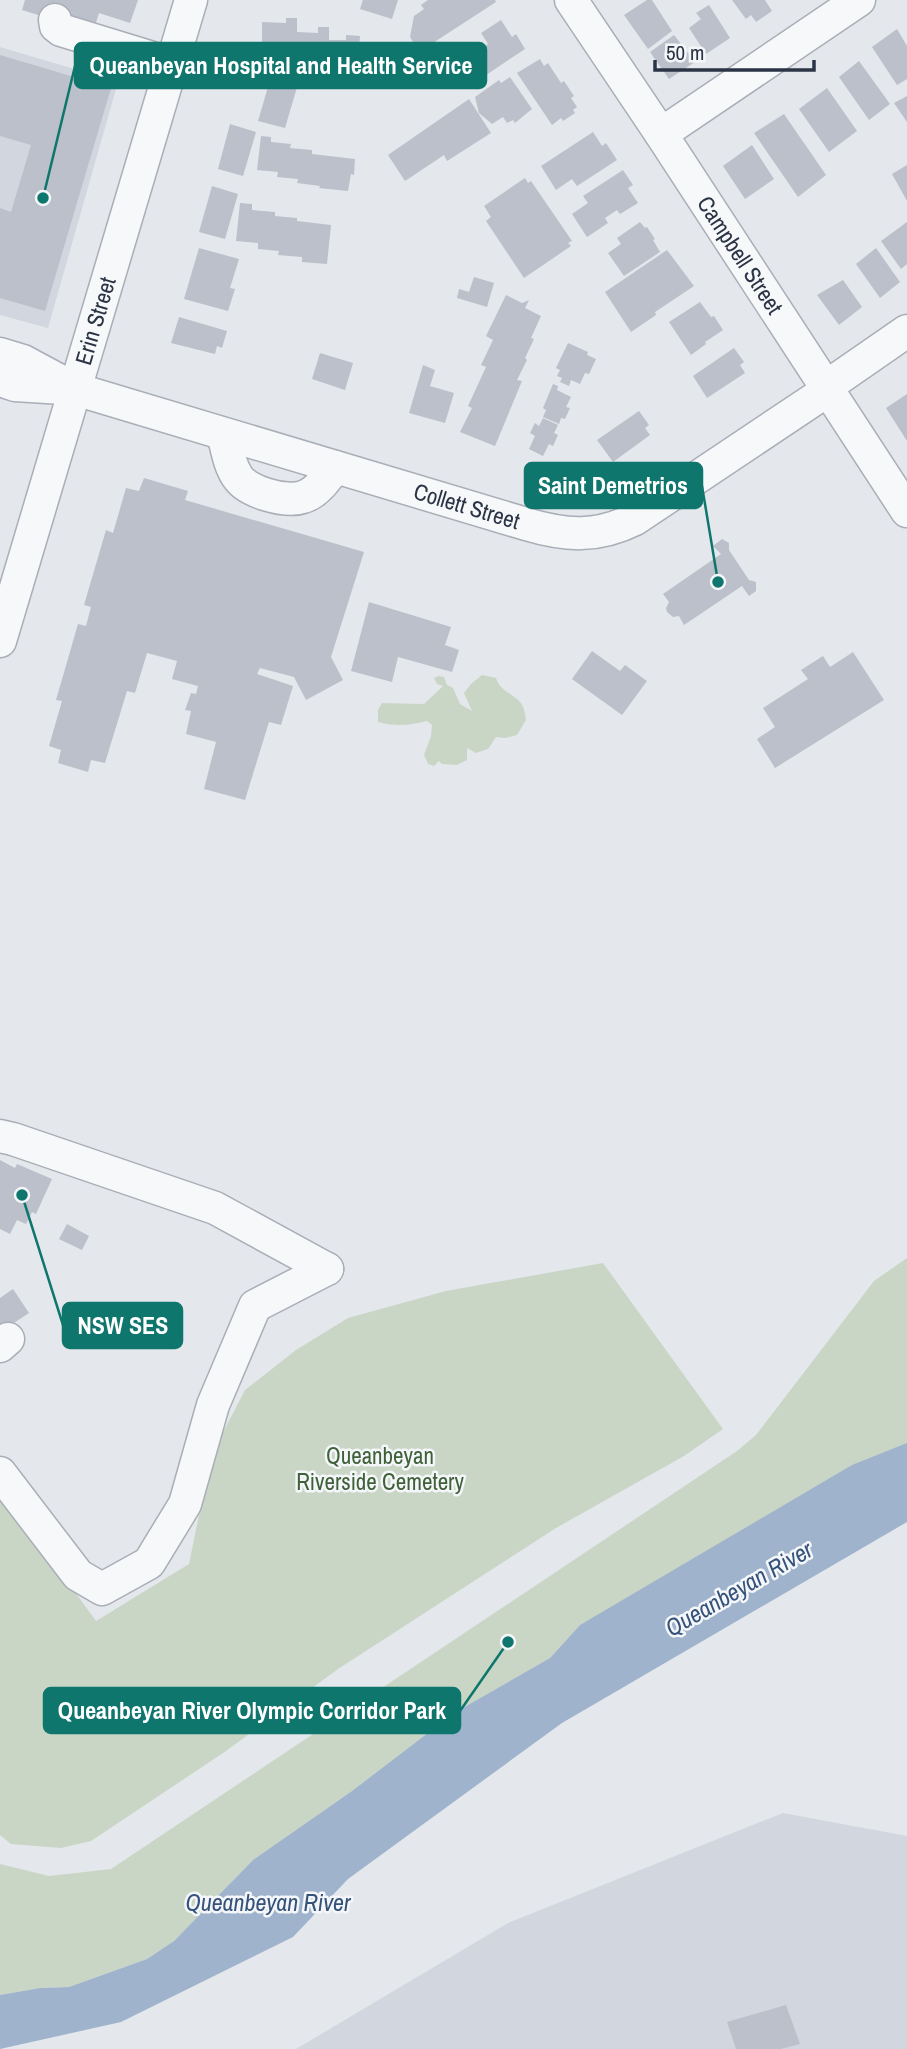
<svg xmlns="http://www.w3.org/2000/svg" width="907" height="2049" viewBox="0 0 907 2049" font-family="'Archivo Narrow',sans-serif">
	<rect width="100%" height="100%" fill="#e4e7ec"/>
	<g fill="#d2d6de">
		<polygon points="0,47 118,82 48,328 0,315"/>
		<polygon points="783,1813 907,1836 907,2049 296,2049 508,1923"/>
	</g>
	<g fill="#c9d6c5">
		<path d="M482 675 496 678C500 691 512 693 521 703 524 707 525 714 526 720L517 735 505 738 496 737 488 749 476 753 467 748V760L457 765 442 764 439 761 434 766 428 764 424 755 431 736 432 725 427 721C413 725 393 727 378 722V710L382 703 424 704 443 686 437 684 434 678 439 676 444 677 447 685 453 688 460 704 472 711 464 693 471 684Z"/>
		<polygon points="907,1258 907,1443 580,1625 550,1658 454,1713 352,1791 253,1860 174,1941 147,1959 69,1987 40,1988 0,1995 0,1864 49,1876 111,1869 737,1451 756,1435 874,1281"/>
		<polygon points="603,1263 723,1429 684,1456 556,1528 338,1669 226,1751 91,1841 61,1848 11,1844 0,1835 0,1489 96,1621 189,1564 200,1510 218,1442 245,1390 296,1350 348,1318 446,1291"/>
	</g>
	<polygon fill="#9fb4cc" points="907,1443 907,1522 562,1723 348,1879 293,1937 121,2022 0,2049 0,1995 40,1988 69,1987 147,1959 174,1941 253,1860 352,1791 454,1713 550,1658 580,1625 852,1465"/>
	<g fill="#bbc0ca">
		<polygon points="25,0 138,0 130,23 99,13 93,32 22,10"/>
		<polygon points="363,0 398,0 392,19 360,9"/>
		<polygon points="428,0 495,0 496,2 419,52 410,37 414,16 424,9 421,5"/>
		<polygon points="647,0 652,0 672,31 648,49 624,15"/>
		<polygon points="732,0 765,0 772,11 756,22 751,15 746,19"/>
		<polygon points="709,5 730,38 706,54 689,28 701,19 696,13"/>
		<polygon points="286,18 297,18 297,32 318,33 318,27 329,27 329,40 346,40 346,35 360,36 359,50 381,50 381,47 392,47 391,79 358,78 358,70 326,69 327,61 295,60 295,52 262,51 262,22 286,23"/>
		<polygon points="501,20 512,37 516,34 525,49 486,75 473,54 488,44 481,33"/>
		<polygon points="897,29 907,46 907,79 897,85 872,47"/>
		<polygon points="674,35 695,62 669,79 650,52"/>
		<polygon points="0,55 111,88 45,311 0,298 0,208 11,212 31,145 0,136"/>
		<polygon points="540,59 544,66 548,63 561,83 564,81 574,96 571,98 577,107 573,110 575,113 563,121 561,118 552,125 517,73"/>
		<polygon points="859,61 890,104 869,120 839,77"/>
		<polygon points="273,70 300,77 285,128 258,121"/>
		<polygon points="510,77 532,109 515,123 513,120 507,123 503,117 492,124 479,113 475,97 499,80 501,83"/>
		<polygon points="827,88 857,131 829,152 799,109"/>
		<polygon points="907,96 907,122 894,103"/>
		<polygon points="469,99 491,133 447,161 444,155 405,181 388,155"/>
		<polygon points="784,114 826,175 798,197 754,133"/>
		<polygon points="230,124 256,132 243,176 218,169"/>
		<polygon points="593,132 602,146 606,143 617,160 577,186 572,179 556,190 541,166"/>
		<polygon points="261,136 271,137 271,142 291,144 290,148 312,150 312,154 355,159 354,175 351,174 348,191 319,188 320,186 297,183 298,179 277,177 278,172 257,170"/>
		<polygon points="752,145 774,179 745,199 723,166"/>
		<polygon points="907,165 907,201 892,174"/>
		<polygon points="623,170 633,185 628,188 638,203 620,214 617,210 605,218 608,223 587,237 572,214 588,203 583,196"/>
		<polygon points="525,178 528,183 531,181 572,241 568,243 571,246 524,278 486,221 491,217 484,206"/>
		<polygon points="212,186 238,194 225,239 199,232"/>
		<polygon points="240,203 252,204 252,210 275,212 275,216 297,218 297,221 331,225 327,264 302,262 302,257 278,255 279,251 258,249 258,243 236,241"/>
		<polygon points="640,222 645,228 647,227 655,239 653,240 660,252 624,276 608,253 621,244 617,238"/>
		<polygon points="907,222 907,264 901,269 881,241"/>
		<polygon points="199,248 239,259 230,288 235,289 228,311 184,299"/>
		<polygon points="876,248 900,282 880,298 856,264"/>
		<polygon points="667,250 694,286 655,312 656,315 631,332 605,292"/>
		<polygon points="474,277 494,283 487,307 457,298 459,289 469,292"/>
		<polygon points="843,280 862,307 839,325 817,295"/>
		<polygon points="506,295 522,303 529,300 525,308 541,316 531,338 534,339 525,358 527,360 517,380 522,381 495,446 460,432 472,408 468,406 486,367 481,365 493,340 486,336"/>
		<polygon points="700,302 711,317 714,316 723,330 705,342 706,344 691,355 669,322"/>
		<polygon points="179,317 227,331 222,348 217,346 215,354 171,343"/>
		<polygon points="568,343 588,352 587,355 596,359 589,374 585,373 580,384 571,380 569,386 560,382 562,378 557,376 560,370 556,368"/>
		<polygon points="734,348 744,362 740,365 745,373 707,398 693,376"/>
		<polygon points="320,353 353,363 345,390 312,379"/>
		<polygon points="423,365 435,370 430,386 454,393 445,423 409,413"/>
		<polygon points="553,384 558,386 557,390 571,397 566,407 570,408 565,419 561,418 559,424 543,417 546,410 543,408"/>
		<polygon points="907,394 907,441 886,408"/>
		<polygon points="639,411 649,425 645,428 650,435 613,462 597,440"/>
		<polygon points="543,418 558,425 554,433 558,435 553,446 549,444 543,456 529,449 535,436 530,433 535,423 539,426"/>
		<polygon points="144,478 188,491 185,500 364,552 331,657 343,680 306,700 294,677 260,668 257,674 293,686 281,725 269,722 245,800 204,789 216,742 186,734 191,711 185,710 191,693 196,694 198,686 172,679 177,661 147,653 135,693 127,691 105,763 91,760 88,772 58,763 61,750 49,746 62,701 56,700 78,624 86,626 91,607 84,605 106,530 113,533 126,488 139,491"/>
		<polygon points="722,539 729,543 729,550 749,580 756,582 756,591 749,596 742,586 684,625 679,616 673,617 667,612 666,608 669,602 663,594 721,554 713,546"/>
		<polygon points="369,602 451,627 445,645 459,650 452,672 398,657 392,682 351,671"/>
		<polygon points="592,651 620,671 625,665 647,681 622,715 572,679"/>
		<polygon points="853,652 884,700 775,768 757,739 775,727 763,708 808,679 801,670 823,656 830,667"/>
		<polygon points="0,1160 15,1168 17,1164 52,1179 36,1214 32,1212 26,1224 17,1220 10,1234 0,1229"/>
		<polygon points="67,1224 89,1236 82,1250 59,1239"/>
		<polygon points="13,1289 29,1313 0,1332 0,1298"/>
		<polygon points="786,2005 800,2044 781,2049 736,2049 727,2022"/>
	</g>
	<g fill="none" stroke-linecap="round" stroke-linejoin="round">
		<defs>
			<g id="minor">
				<path id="s1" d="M571 0 661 134 907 511"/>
				<polyline points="55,20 56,26 61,30 172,64"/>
				<polyline points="661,134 859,0"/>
				<path id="s2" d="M0 354 23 361 75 389 526 524C566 536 597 538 635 519L828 390"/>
				<polyline points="0,380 15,385 63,388"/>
				<polyline points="826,387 907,331"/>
				<path d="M223 434C227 448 229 464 237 476 246 492 286 503 303 497 317 493 327 478 335 467"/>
				<path id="s3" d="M0 641 191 0"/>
				<polyline points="0,1136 13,1139 215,1208 327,1269"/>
				<polyline points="0,1346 8,1339"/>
				<polyline points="0,1473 78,1575 102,1589 149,1563 185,1504 213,1405 255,1306 327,1269"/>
			</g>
		</defs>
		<use href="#minor" stroke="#a9aeb7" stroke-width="35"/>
		<use href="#minor" stroke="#f7f8fa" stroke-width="32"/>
	</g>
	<g text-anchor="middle" stroke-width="5" stroke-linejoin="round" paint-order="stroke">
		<g font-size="23" fill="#2b3445" stroke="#f4f6f9">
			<text dy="8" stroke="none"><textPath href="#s1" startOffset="306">Campbell Street</textPath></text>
			<text dy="8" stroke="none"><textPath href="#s3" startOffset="334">Erin Street</textPath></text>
			<text dy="8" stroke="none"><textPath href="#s2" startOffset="492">Collett Street</textPath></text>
		</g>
		<g font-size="23" fill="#3f6138" stroke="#f4f6f9">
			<text x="380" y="1464">Queanbeyan<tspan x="380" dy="26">Riverside Cemetery</tspan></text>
		</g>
		<g font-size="24" font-style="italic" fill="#34527a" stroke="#f4f6f9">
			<text transform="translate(739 1589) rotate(-30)" y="8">Queanbeyan River</text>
			<text x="268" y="1911">Queanbeyan River</text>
		</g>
	</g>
	<path fill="none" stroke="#0f766e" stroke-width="2.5" d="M43 198L75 66M718 582L702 486M22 1195L63 1325M508 1642L460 1711"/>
	<g fill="#0f766e" stroke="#f4f6f9" stroke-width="2.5">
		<circle cx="43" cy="198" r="7"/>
		<circle cx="718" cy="582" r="7"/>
		<circle cx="22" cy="1195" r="7"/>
		<circle cx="508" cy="1642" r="7"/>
	</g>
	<g fill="#0f766e" stroke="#0f766e" stroke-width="2.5">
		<rect x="75" y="43" width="411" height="45" rx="7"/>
		<rect x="525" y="463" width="177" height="45" rx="7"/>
		<rect x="63" y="1303" width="119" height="45" rx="7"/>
		<rect x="44" y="1688" width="416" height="45" rx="7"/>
	</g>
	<g font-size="24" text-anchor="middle" font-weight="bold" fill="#fff">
		<text x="281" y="74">Queanbeyan Hospital and Health Service</text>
		<text x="613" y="494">Saint Demetrios</text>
		<text x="123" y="1334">NSW SES</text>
		<text x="252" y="1719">Queanbeyan River Olympic Corridor Park</text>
	</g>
	<path d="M655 60v10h159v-10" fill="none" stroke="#2b3445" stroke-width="3.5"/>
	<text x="666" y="60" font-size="21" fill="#2b3445" stroke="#f4f6f9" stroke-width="5" paint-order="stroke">50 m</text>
</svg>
